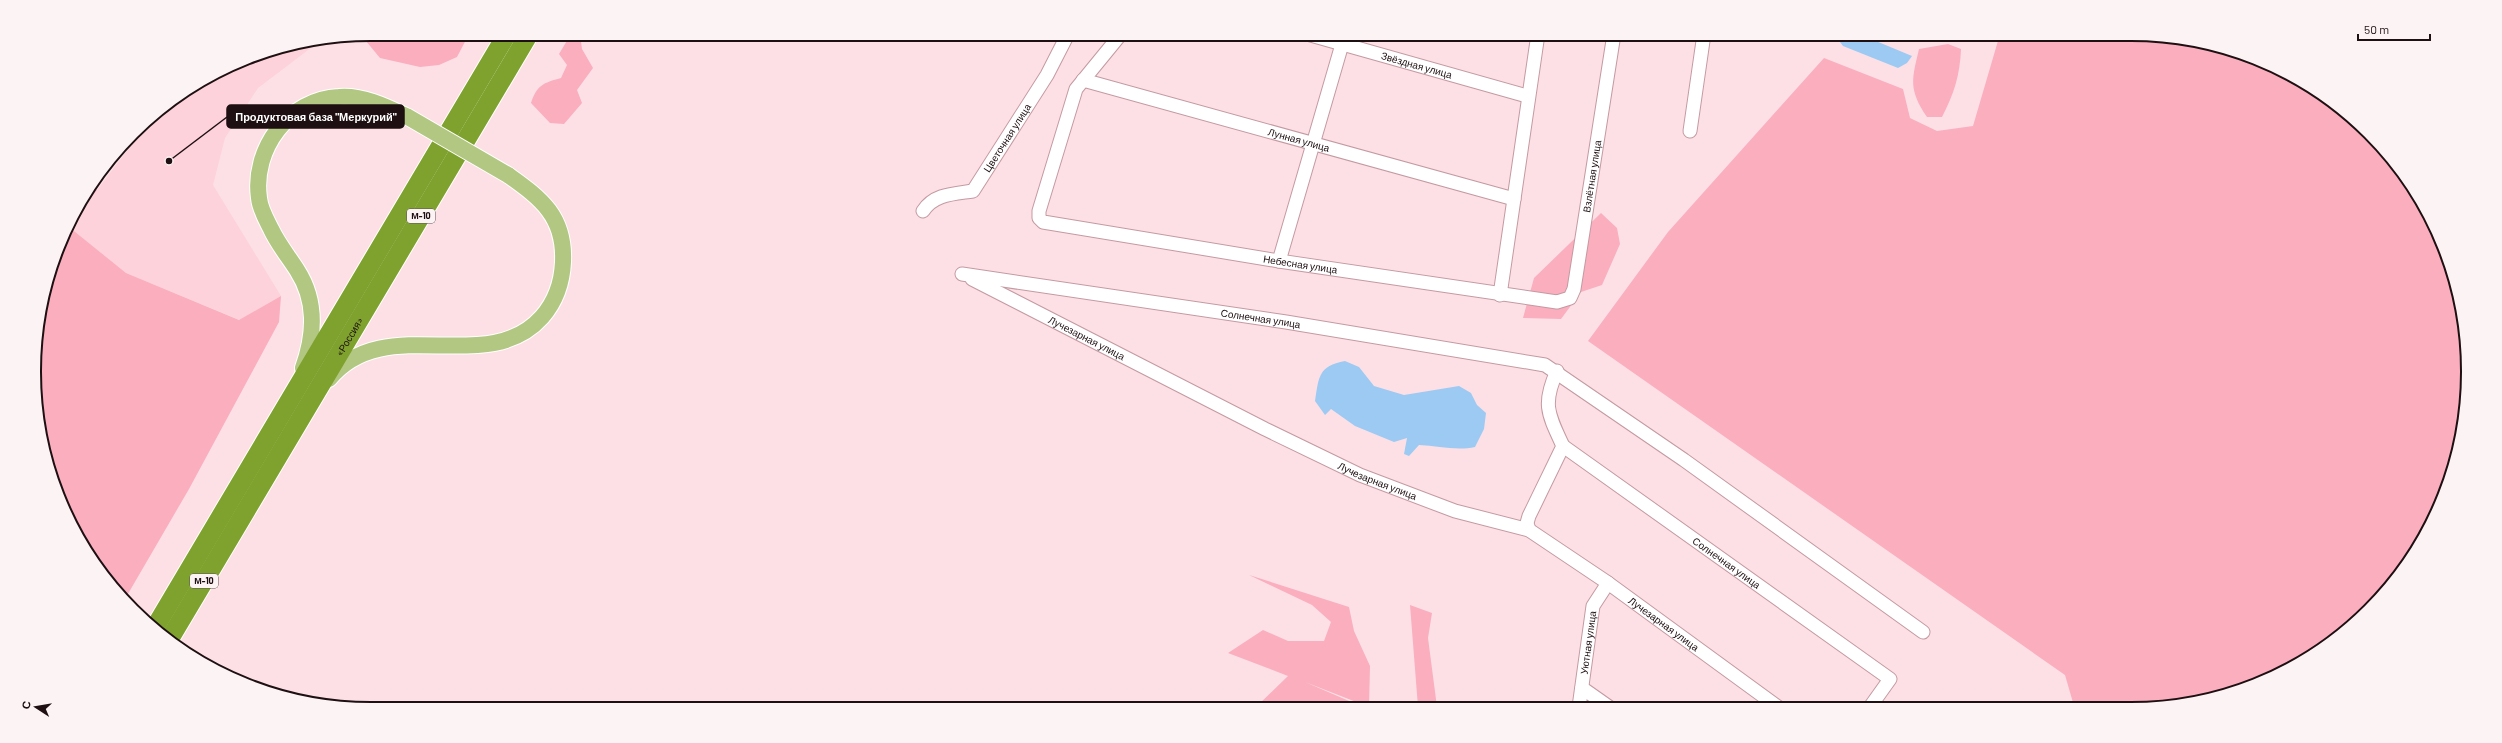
<svg xmlns="http://www.w3.org/2000/svg" width="2502" height="743" viewBox="0 0 2502 743" font-family="Barlow,sans-serif">
	<rect width="100%" height="100%" fill="#fce0e5"/>
	<polygon fill="#fdd2da" points="316,39 320,41 258,88 225,138 213,185 281,296 240,320 126,273 69,227 154,115 243,60"/>
	<g fill="#faaebe">
		<polygon points="372,34 469,34 457,57 439,65 420,67 380,58 361,35"/>
		<path d="M571 34H580L582 49 593 68 577 90 582 103 564 124 550 123 531 103C537 85 543 83 561 78L567 65 559 54Z"/>
		<polygon points="2000,34 2130,34 2196,40 2259,60 2318,91 2369,133 2411,184 2442,242 2461,305 2468,371 2462,437 2423,540 2369,610 2280,674 2174,706 2074,706 2065,675 1588,341 1668,232 1824,58 1903,89 1910,118 1937,131 1973,126"/>
		<path d="M1948 44 1961 49C1960 75 1954 94 1942 117H1927C1908 89 1912 79 1919 49Z"/>
		<polygon points="91,186 97,190 69,227 126,273 239,320 281,296 279,322 189,489 125,599 104,577 69,521 46,459 35,349 46,284 69,222"/>
		<polygon points="1601,213 1617,228 1620,244 1602,285 1581,292 1561,319 1523,318 1534,278"/>
		<polygon points="1249,575 1349,607 1354,631 1370,666 1369,707 1305,682 1363,707 1255,708 1288,676 1228,653 1263,630 1288,641 1324,641 1331,622 1312,605"/>
		<polygon points="1410,605 1432,613 1428,638 1437,707 1418,707"/>
	</g>
	<g fill="#9ccaf3">
		<polygon points="1834,34 1859,34 1912,56 1907,63 1898,68 1843,46"/>
		<path d="M1345 361 1359 367 1374 386 1404 395 1459 386 1471 393 1477 405 1486 413 1484 429 1475 447C1457 451 1438 446 1419 445L1409 456 1404 454 1407 438 1394 442 1355 426 1331 409 1325 415 1315 401C1319 377 1318 366 1345 361Z"/>
	</g>
	<g fill="none" stroke-linecap="round" stroke-linejoin="round">
		<defs>
			<g id="minor">
				<path id="s1" d="M1121 34 1076 89 1039 211V218L1043 222 1279 261 1557 302 1570 298 1574 289 1614 34"/>
				<path id="s2" d="M1307 34 1527 96"/>
				<path id="s3" d="M1083 80 1514 199"/>
				<polyline points="1690,131 1704,34"/>
				<path id="s4" d="M923 211C934 194 953 194 973 191L1047 75 1068 34"/>
				<polyline points="1279,261 1345,34"/>
				<path id="s5" d="M962 274 1286 322 1545 365 1684 460 1923 632"/>
				<path id="s6" d="M972 279 1265 429 1360 475 1455 511 1529 530 1608 583 1778 707"/>
				<polyline points="1500,295 1538,34"/>
				<path id="s7" d="M1563 446 1890 679 1870 707"/>
				<path d="M1529 530 1527 523 1529 516 1563 446C1548 414 1542 404 1557 371"/>
				<polyline points="1582,688 1609,707"/>
				<path id="s8" d="M1579 707 1593 606 1608 583"/>
			</g>
			<g id="major">
				<path d="M303 368C315 334 317 301 297 270 288 256 278 244 271 229 266 219 260 209 259 198 252 149 289 99 339 97 363 95 387 107 408 117"/>
				<path d="M329 379C385 310 487 379 542 317 556 301 562 284 563 262 565 217 542 199 508 175"/>
			</g>
			<g id="highway">
				<polyline points="154,629 507,34"/>
				<path id="s9" d="M169 640 529 34"/>
			</g>
		</defs>
		<use href="#minor" stroke="#c49aa2" stroke-width="15"/>
		<use href="#major" stroke="#fff" stroke-width="18"/>
		<use href="#highway" stroke="#fff" stroke-width="21"/>
		<use href="#minor" stroke="#fff" stroke-width="13"/>
		<use href="#major" stroke="#b2c781" stroke-width="16"/>
		<use href="#highway" stroke="#7ea22d" stroke-width="19"/>
		<defs>
			<polyline id="major-bridge" points="408,117 508,175"/>
		</defs>
		<use href="#major-bridge" stroke="#fff" stroke-width="18" stroke-linecap="butt"/>
		<use href="#major-bridge" stroke="#b2c781" stroke-width="16"/>
	</g>
	<g text-anchor="middle" stroke-width="3" stroke-linejoin="round" paint-order="stroke">
		<g fill="#fcf3f4" stroke="#615356" stroke-width="1">
			<rect x="407" y="209" width="28" height="14" rx="3"/>
			<rect x="190" y="574" width="28" height="14" rx="3"/>
		</g>
		<g font-size="9" font-weight="bold" fill="#1e0f12">
			<text x="421" y="219">М-10</text>
			<text x="204" y="584">М-10</text>
		</g>
		<g font-size="10" fill="#1e0f12" stroke="#fcf3f4">
			<text dy="4" stroke="none"><textPath href="#s2" startOffset="114">Звёздная улица</textPath></text>
			<text dy="4" stroke="none"><textPath href="#s4" startOffset="119">Цветочная улица</textPath></text>
			<text dy="4" stroke="none"><textPath href="#s3" startOffset="224">Лунная улица</textPath></text>
			<text dy="4" stroke="none"><textPath href="#s1" startOffset="869">Взлётная улица</textPath></text>
			<text dy="4" stroke="none"><textPath href="#s1" startOffset="472">Небесная улица</textPath></text>
			<text dy="4" stroke="none"><textPath href="#s5" startOffset="302">Солнечная улица</textPath></text>
			<text dy="4" stroke="none"><textPath href="#s9" startOffset="353">«Россия»</textPath></text>
			<text dy="4" stroke="none"><textPath href="#s6" startOffset="129">Лучезарная улица</textPath></text>
			<text dy="4" stroke="none"><textPath href="#s6" startOffset="453">Лучезарная улица</textPath></text>
			<text dy="4" stroke="none"><textPath href="#s7" startOffset="201">Солнечная улица</textPath></text>
			<text dy="4" stroke="none"><textPath href="#s6" startOffset="777">Лучезарная улица</textPath></text>
			<text dy="4" stroke="none"><textPath href="#s8" startOffset="65">Уютная улица</textPath></text>
		</g>
	</g>
	<path d="M0 0H2502V743H0ZM371 41H2131A330 330 0 0 1 2461 371V372A330 330 0 0 1 2131 702H371A330 330 0 0 1 41 372V371A330 330 0 0 1 371 41Z" fill="#fcf3f4" fill-rule="evenodd"/>
	<path fill="none" stroke="#1e0f12" stroke-width="2" d="M371 41H2131A330 330 0 0 1 2461 371V372A330 330 0 0 1 2131 702H371A330 330 0 0 1 41 372V371A330 330 0 0 1 371 41Z"/>
	<path fill="none" stroke="#1e0f12" stroke-width="1.5" d="M169 161L227 117"/>
	<circle fill="#1e0f12" stroke="#fcf3f4" stroke-width="1.5" cx="169" cy="161" r="4"/>
	<rect fill="#1e0f12" stroke="#1e0f12" stroke-width="1.5" x="227" y="105" width="177" height="23" rx="4"/>
	<g font-size="11" text-anchor="middle" font-weight="bold" fill="#fff">
		<text x="316" y="121">Продуктовая база "Меркурий"</text>
	</g>
	<g transform="translate(36 707) rotate(282)" stroke="#fcf3f4" stroke-width="3" paint-order="stroke">
	<path d="M0-3L7 15L0 10L-7 15Z" fill="#1e0f12"/>
	<text y="-6" font-size="11" font-weight="bold" text-anchor="middle" fill="#1e0f12">С</text>
	</g>
	<path d="M2358 34v6h72v-6" fill="none" stroke="#1e0f12" stroke-width="2"/>
	<text x="2364" y="34" font-size="12" fill="#1e0f12" stroke="#fcf3f4" stroke-width="3" paint-order="stroke">50 m</text>
</svg>
